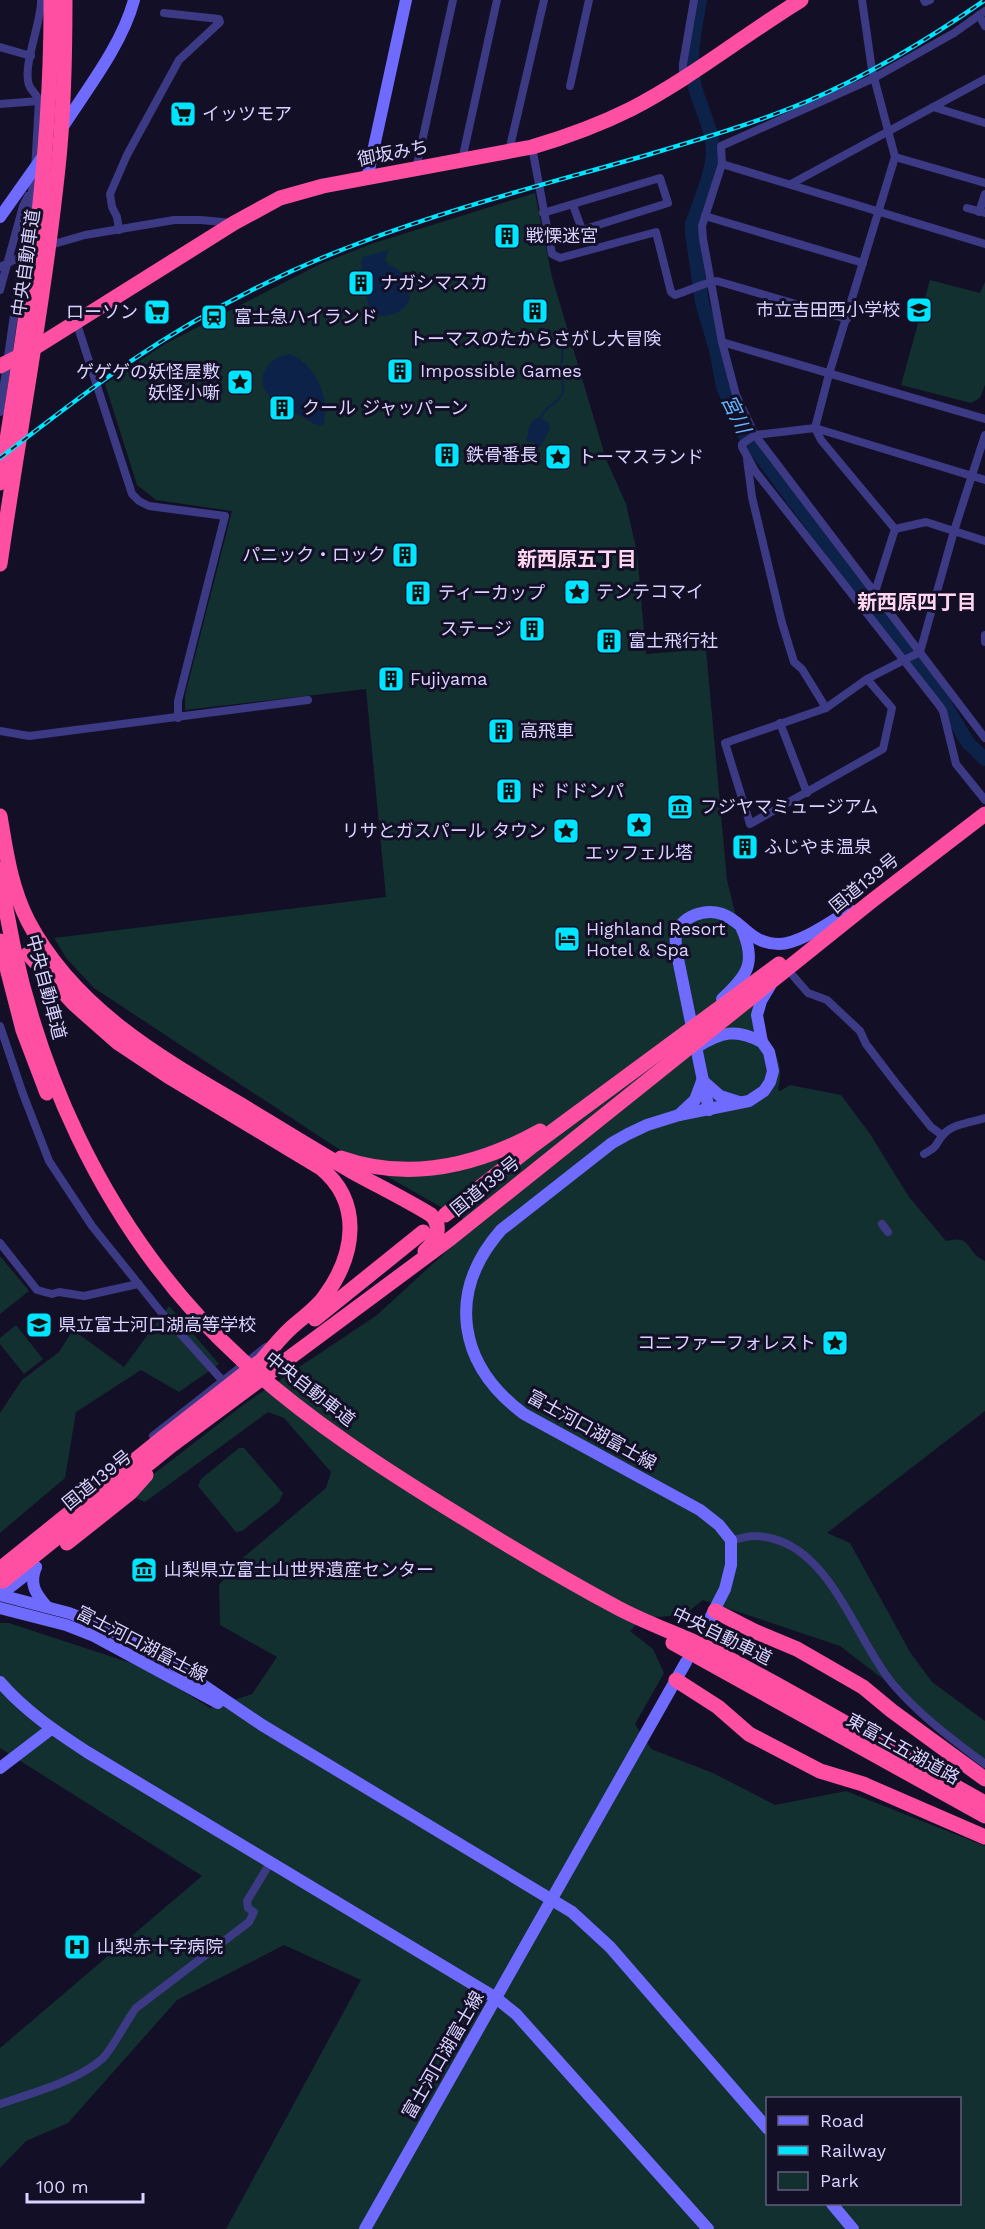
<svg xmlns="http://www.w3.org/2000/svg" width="985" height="2229" viewBox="0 0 985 2229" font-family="'Work Sans','Noto Sans JP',sans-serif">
	<rect width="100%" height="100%" fill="#130f26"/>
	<g fill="#12302f" fill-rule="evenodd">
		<path d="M535 193 552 277 606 459 626 504 637 552 646 654 706 649 727 880 765 1034C777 1053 784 1067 778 1090L780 1091 790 1085 841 1095 870 1134 909 1197 946 1241C973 1234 965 1252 985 1261V1411L827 1533 850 1543 910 1652 932 1682 985 1721V1760L970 1750 913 1702 840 1646 703 1600 684 1615 643 1618 630 1631 653 1649 664 1673 635 1724 651 1749 713 1773 775 1805 846 1791 985 1846V2229H226L361 1980 284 1945 177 2000 68 2123 26 2141 0 2168V2048L202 1876 0 1748V1623H9L146 1668 210 1708 252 1694 277 1657 220 1625 219 1585 238 1562 326 1488 331 1472 284 1418 268 1412 145 1502 136 1498 146 1480 247 1402 377 1315 474 1226 334 1146 94 988 67 959 54 938 386 897 366 689 185 710V695L232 511 156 500 137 485 105 384 165 344 320 264 374 243ZM768 2098H960V2204H768Z"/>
		<polygon points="930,280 980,293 985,282 985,385 980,398 971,403 901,385"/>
		<polygon points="0,1256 29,1291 0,1314"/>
		<polygon points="169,1306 219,1364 179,1392 141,1370 76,1412 65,1478 0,1533 0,1413 22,1380 59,1352 73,1330 124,1367"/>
		<polygon points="16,1325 43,1359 24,1374 0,1344 0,1338"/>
		<polygon points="239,1448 244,1448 283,1493 279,1502 242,1531 236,1532 198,1486 201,1479"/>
	</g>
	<g fill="#0c2248">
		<path d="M389 250 385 260C390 267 395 267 401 272 408 278 408 291 410 299 403 314 389 318 374 315L368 304 361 262 363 257Z"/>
		<path d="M291 354C316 366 330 397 324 424L318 426C307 419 273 402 267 393 260 385 262 374 267 367 274 358 280 355 291 354Z"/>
		<path d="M539 417 548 422 550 428 540 448 533 442 526 441C530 431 527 422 539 417Z"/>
	</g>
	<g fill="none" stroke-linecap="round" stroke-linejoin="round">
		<path stroke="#0c2248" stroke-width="2" d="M541 417C547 405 556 404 561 396 566 389 561 380 561 372 560 363 564 357 562 348L557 344 549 343"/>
		<path stroke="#0c2248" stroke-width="14" d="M700 0C695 29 688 58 695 87 700 107 712 127 713 149 714 170 699 203 692 224V234L702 302 716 350 723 387 744 434 895 636 926 672 968 743 985 759"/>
		<g stroke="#3d3a85" stroke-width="8">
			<polyline points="862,0 872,70 895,157 829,374 815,428 821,440 895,529 875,592"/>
			<polyline points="924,0 925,2 930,0"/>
			<polyline points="985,11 954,33 874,78 721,146 722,164 702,226 703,239 722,342 736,395 755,435 985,738"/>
			<polyline points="979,15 985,26"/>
			<polyline points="0,47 31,56"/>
			<polyline points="683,78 683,64 694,0"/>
			<polyline points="570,86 589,0"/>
			<polyline points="0,104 39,101"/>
			<polyline points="933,107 985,123"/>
			<path d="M532 147 552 254 560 258 656 232 671 292 675 295C685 292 709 281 717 281L847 319"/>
			<polyline points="509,151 544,0"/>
			<polyline points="895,157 985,183"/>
			<polyline points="462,160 497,0"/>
			<polyline points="722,164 985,244"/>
			<polyline points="416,169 453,0"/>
			<polyline points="791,184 985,79"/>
			<polyline points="967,208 985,213"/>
			<polyline points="979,212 985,194"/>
			<polyline points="543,213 660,178 668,203 582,230 573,205"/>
			<polyline points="705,216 863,263"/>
			<polyline points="119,230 117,217 112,207 110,194 127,155 179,60 220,22 219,19 164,13"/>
			<polyline points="47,246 85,235 174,220 201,220 232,223"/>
			<polyline points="0,267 26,254"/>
			<polyline points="0,290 23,206 28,196"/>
			<polyline points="76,321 132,494 139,501 149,506 225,516 178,701 178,718"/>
			<polyline points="722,342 985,419"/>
			<path d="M0 412 35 170 39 101C37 94 31 91 29 85 22 66 42 21 41 0"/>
			<polyline points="747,459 752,497 782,623 794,662 802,669 826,708"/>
			<polyline points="985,480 815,428 755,435 742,444 742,447 755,471 939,705 943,711 956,764 985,800"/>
			<polyline points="895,529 926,522 985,541"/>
			<polyline points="985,635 985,642"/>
			<polyline points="867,679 892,708 883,749 750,824 725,743 826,708 867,679 920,652 954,531 985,435"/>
			<polyline points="780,723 807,793"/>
			<polyline points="0,731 29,736 308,700"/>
			<polyline points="788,970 808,993 827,1000 860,1031 866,1044 895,1082 931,1127 942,1135"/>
			<polyline points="0,1026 23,1094 49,1161 92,1226 161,1312 222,1380"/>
			<path d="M924 1154C941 1145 934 1144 944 1134 952 1124 973 1122 985 1118"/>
			<polyline points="882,1224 888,1232"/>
			<polyline points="0,1243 37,1290 52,1294 59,1292 84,1296 138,1284"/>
			<polyline points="153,1436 266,1347"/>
			<path d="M731 1540C739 1539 747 1536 754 1536 828 1537 853 1636 892 1683 919 1715 952 1739 985 1764"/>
			<path d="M0 2104C32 2093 77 2081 102 2059 112 2050 126 2021 136 2008L249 1922 254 1912 248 1908 247 1901 270 1863"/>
		</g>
		<g stroke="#6f6bff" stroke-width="12">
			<path d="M62 128C87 89 122 45 134 0"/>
			<polyline points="367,179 406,0"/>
			<polyline points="0,217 44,155"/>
			<path d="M722 999C747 976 757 963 742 929"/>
			<path d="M697 1047C721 1032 736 1028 762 1042"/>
			<polyline points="703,1081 720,1096 739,1102"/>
			<path d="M709 1110 677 954C676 948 675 941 676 935 681 916 705 908 722 914 744 922 750 944 779 944 800 944 831 921 850 910"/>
			<polyline points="679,1115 695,1100 702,1081"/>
			<path d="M36 1567C29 1584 35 1593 47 1607"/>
			<polyline points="0,1595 69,1613 100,1625 126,1638 175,1666 262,1725 572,1912 610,1947 768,2129"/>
			<polyline points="0,1595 36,1567"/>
			<polyline points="0,1608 66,1625 94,1636 218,1703"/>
			<path d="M704 1630 725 1589 731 1565V1540L719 1525 700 1510 524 1414C458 1365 446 1293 501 1230L612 1143 628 1134 647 1125 679 1115 749 1101 764 1091 770 1082 773 1071 769 1052 762 1042 757 1015 761 1001 770 986"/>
			<path d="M0 1682C25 1711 55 1731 87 1752L496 1998 516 2014 708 2229"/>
			<polyline points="0,1768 51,1729"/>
			<polyline points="832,2204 853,2229"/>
			<polyline points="365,2229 686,1662"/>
		</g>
		<g stroke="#ff4fa3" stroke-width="15">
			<path d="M0 366 28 352 234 223 280 198 323 186 532 147C566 137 599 125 631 109 691 78 744 35 801 0"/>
			<path d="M0 483C26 323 52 162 51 0"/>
			<path d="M0 564C19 432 44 301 58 168 64 112 65 56 65 0"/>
			<path d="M0 816C6 852 11 888 28 921 73 1007 157 1056 238 1103 276 1126 313 1149 351 1171 378 1186 405 1199 431 1215 443 1226 436 1241 425 1251"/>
			<path d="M0 869C24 1054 103 1233 242 1360 308 1420 382 1468 457 1514 510 1547 564 1579 618 1608 650 1625 684 1636 716 1652 808 1699 895 1753 985 1803"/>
			<polyline points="0,941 23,1030 47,1093"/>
			<path d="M28 954 74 1004 117 1042 168 1076 321 1168C363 1203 355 1255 325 1296 316 1309 303 1317 291 1328 280 1338 270 1351 260 1362"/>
			<path d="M341 1158C410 1182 479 1165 540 1131"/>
			<polyline points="445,1215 531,1147 779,964"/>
			<polyline points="315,1319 423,1232"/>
			<polyline points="67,1543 130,1493 146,1475"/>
			<polyline points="0,1569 166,1435 258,1363"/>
			<polyline points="3,1581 172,1445 451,1238 873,900 985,814"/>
			<polyline points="715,1611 754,1631 797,1649 863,1687 892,1711 985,1779"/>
			<polyline points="673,1643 985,1816"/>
			<polyline points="676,1680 718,1707 749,1734 820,1771 863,1784 985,1837"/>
		</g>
		<defs>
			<path id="rail" d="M0 458C42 426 84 393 128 363 199 315 277 274 357 244 451 208 550 183 647 155 701 139 756 123 808 101 871 74 929 39 985 0"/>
		</defs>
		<use href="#rail" stroke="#00e5ff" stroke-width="4.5"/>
		<use href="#rail" stroke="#130f26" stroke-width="2" stroke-dasharray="7" stroke-linecap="butt"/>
	</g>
	<defs>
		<symbol id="supermarket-square" viewBox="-11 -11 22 22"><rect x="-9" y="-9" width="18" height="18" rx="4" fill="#00e5ff" stroke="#130f26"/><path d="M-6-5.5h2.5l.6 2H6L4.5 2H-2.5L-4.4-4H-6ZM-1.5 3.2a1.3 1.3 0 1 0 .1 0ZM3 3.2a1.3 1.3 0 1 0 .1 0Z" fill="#111"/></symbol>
		<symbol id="building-square" viewBox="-11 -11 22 22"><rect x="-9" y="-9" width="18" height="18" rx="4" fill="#00e5ff" stroke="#130f26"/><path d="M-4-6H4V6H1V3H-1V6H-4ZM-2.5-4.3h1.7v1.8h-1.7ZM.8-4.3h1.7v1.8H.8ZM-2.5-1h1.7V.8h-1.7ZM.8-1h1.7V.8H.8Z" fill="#111"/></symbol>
		<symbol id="school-square" viewBox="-11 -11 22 22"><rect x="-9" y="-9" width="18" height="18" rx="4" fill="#00e5ff" stroke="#130f26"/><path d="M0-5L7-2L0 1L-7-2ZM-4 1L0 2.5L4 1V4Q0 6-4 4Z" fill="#111"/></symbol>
		<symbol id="station-square" viewBox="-11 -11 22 22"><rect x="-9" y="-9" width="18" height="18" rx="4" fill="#00e5ff" stroke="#130f26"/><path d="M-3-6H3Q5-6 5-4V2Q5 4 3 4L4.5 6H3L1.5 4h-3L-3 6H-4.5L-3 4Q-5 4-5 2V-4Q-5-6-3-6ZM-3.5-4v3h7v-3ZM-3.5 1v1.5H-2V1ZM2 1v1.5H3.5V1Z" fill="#111"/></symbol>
		<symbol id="sight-square" viewBox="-11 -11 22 22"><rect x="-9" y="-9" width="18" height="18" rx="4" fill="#00e5ff" stroke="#130f26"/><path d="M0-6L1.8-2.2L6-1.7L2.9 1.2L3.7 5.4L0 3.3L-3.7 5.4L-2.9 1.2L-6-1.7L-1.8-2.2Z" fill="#111"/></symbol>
		<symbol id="museum-square" viewBox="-11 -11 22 22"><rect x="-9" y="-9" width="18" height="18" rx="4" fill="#00e5ff" stroke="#130f26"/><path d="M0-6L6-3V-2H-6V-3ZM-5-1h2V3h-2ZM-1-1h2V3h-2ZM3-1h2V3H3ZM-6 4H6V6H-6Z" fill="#111"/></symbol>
		<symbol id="hotel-square" viewBox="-11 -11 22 22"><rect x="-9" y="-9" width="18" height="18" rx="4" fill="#00e5ff" stroke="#130f26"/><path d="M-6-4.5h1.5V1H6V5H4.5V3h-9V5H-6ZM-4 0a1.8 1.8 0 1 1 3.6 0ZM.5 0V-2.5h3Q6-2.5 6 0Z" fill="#111"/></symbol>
		<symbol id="hospital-square" viewBox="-11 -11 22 22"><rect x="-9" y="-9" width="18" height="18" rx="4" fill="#00e5ff" stroke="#130f26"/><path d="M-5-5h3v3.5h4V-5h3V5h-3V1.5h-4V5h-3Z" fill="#111"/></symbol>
	</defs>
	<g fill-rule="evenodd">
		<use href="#supermarket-square" x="168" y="99" width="30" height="30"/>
		<use href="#building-square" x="492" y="221" width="30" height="30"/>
		<use href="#building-square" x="346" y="268" width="30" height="30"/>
		<use href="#school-square" x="904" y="295" width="30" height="30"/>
		<use href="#building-square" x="520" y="296" width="30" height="30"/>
		<use href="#supermarket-square" x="142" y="297" width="30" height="30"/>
		<use href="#station-square" x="199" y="302" width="30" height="30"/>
		<use href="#building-square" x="385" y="356" width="30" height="30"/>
		<use href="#sight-square" x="225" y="367" width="30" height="30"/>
		<use href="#building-square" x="267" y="393" width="30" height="30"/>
		<use href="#building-square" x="432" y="440" width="30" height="30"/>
		<use href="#sight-square" x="543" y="442" width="30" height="30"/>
		<use href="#building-square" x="390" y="540" width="30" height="30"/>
		<use href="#sight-square" x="562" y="577" width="30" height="30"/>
		<use href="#building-square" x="403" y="578" width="30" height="30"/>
		<use href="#building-square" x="517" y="614" width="30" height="30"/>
		<use href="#building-square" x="594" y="626" width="30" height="30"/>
		<use href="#building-square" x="376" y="664" width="30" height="30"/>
		<use href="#building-square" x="486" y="716" width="30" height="30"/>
		<use href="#building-square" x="494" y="776" width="30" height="30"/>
		<use href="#museum-square" x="665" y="792" width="30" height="30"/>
		<use href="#sight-square" x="624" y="810" width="30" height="30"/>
		<use href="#sight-square" x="551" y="816" width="30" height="30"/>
		<use href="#building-square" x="730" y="832" width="30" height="30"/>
		<use href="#hotel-square" x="552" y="924" width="30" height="30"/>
		<use href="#school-square" x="24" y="1310" width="30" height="30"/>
		<use href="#sight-square" x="820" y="1328" width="30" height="30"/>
		<use href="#museum-square" x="129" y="1555" width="30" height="30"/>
		<use href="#hospital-square" x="62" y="1932" width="30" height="30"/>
	</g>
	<g text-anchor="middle" stroke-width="6" stroke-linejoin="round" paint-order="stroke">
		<g font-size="18" fill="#d9d4ff" stroke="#130f26" text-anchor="start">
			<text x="202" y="120">イッツモア</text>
			<text x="526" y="242">戦慄迷宮</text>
			<text x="380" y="289">ナガシマスカ</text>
			<text x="900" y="316" text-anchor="end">市立吉田西小学校</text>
			<text x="138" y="318" text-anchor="end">ローソン</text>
			<text x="234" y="323">富士急ハイランド</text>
			<text x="535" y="345" text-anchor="middle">トーマスのたからさがし大冒険</text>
			<text x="420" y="377">Impossible Games</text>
			<text x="220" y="378" text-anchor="end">ゲゲゲの妖怪屋敷<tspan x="220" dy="21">妖怪小噺</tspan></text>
			<text x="302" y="414">クール ジャッパーン</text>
			<text x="466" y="461">鉄骨番長</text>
			<text x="578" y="463">トーマスランド</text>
			<text x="386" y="561" text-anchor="end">パニック・ロック</text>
			<text x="596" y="598">テンテコマイ</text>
			<text x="438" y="599">ティーカップ</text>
			<text x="512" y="635" text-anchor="end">ステージ</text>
			<text x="628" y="647">富士飛行社</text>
			<text x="410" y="685">Fujiyama</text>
			<text x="520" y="737">高飛車</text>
			<text x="528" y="797">ド ドドンパ</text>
			<text x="700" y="813">フジヤマミュージアム</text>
			<text x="546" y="837" text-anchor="end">リサとガスパール タウン</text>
			<text x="764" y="853">ふじやま温泉</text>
			<text x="639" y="859" text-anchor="middle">エッフェル塔</text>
			<text x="586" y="935">Highland Resort<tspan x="586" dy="21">Hotel &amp; Spa</tspan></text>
			<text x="58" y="1331">県立富士河口湖高等学校</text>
			<text x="816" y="1349" text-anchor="end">コニファーフォレスト</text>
			<text x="164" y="1576">山梨県立富士山世界遺産センター</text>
			<text x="97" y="1953">山梨赤十字病院</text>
		</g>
		<g font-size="18" fill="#d9d4ff" stroke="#130f26">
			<text transform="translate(393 153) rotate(-11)" y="6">御坂みち</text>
			<text transform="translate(26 263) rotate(-82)" y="6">中央自動車道</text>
			<text transform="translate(864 883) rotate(-39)" y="6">国道139号</text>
			<text transform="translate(46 987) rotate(75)" y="6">中央自動車道</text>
			<text transform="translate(485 1186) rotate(-39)" y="6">国道139号</text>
			<text transform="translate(310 1389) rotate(38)" y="6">中央自動車道</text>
			<text transform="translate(592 1430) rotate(29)" y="6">富士河口湖富士線</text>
			<text transform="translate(97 1480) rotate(-39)" y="6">国道139号</text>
			<text transform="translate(722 1636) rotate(26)" y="6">中央自動車道</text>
			<text transform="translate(142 1644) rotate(27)" y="6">富士河口湖富士線</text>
			<text transform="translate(903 1749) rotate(29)" y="6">東富士五湖道路</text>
			<text transform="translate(443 2055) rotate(-60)" y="6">富士河口湖富士線</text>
		</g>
		<g font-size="20" font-style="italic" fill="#62b6ff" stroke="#130f26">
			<text transform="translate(736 414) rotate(64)" y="7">宮川</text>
		</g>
		<g font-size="20" font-weight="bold" fill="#ffd6f0" stroke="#130f26">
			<text x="577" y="566">新西原五丁目</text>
			<text x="917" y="609">新西原四丁目</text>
		</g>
	</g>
	<rect x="766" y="2097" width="195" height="108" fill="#130f26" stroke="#625e7d" stroke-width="1.5"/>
	<rect x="778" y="2116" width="30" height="9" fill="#6f6bff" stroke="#625e7d" stroke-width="1.5"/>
	<text x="820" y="2127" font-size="18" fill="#d9d4ff">Road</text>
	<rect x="778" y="2146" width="30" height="9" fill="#00e5ff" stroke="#625e7d" stroke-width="1.5"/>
	<text x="820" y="2157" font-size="18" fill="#d9d4ff">Railway</text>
	<rect x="778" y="2172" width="30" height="18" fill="#12302f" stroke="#625e7d" stroke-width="1.5"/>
	<text x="820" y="2187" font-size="18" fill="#d9d4ff">Park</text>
	<path d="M27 2193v9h116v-9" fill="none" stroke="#d9d4ff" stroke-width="3"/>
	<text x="36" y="2193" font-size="18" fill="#d9d4ff" stroke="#130f26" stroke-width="4.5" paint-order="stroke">100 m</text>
</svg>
